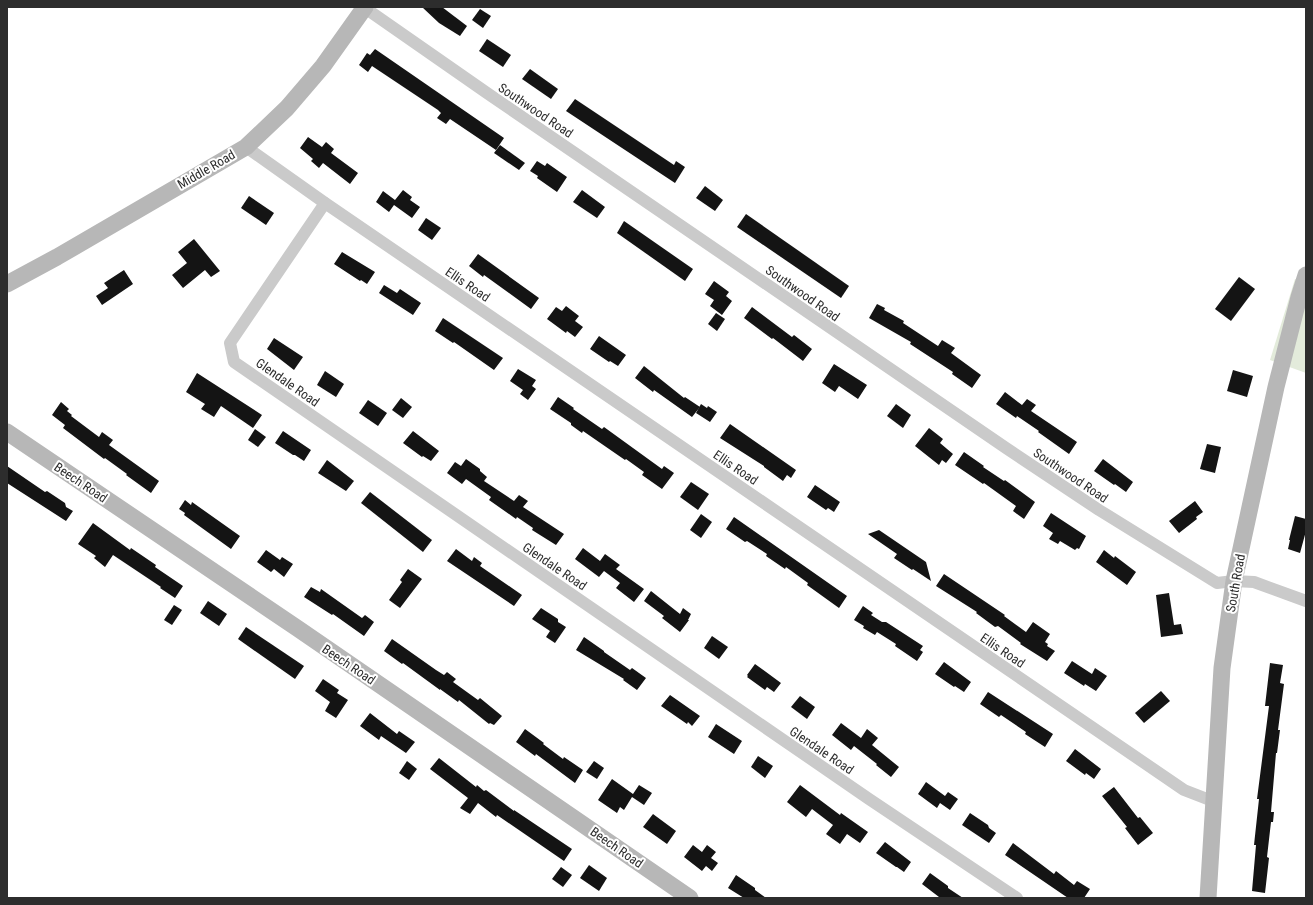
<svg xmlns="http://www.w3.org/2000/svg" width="1313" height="905" viewBox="0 0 1313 905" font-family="'Roboto Condensed',sans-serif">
	<rect width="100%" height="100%" fill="#fff"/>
	<polygon fill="#e3ebdb" points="1295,279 1306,283 1306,373 1270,360"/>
	<g fill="#141414">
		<polygon points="422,7 442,7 467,26 460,36 439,23"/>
		<polygon points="480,9 491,16 483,28 472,20"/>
		<polygon points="487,39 511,55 503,67 479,51"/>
		<polygon points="375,49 504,138 496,150 450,119 446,124 437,118 441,113 438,110 372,66 368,72 359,65 367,53 370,55"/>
		<polygon points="530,69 558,89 551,99 522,79"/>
		<polygon points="575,99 674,165 676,161 685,167 675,183 566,111"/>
		<polygon points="308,137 322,147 326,142 334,149 331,153 358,173 350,184 323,163 319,168 311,161 313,159 300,148"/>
		<polygon points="500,145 525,163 519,170 494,153"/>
		<polygon points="537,161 545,166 547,163 567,177 557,192 537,178 538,176 530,171"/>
		<polygon points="705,186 723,200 715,211 696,198"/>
		<polygon points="403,190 412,197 410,200 420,207 412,218 394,205 389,212 376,202 383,191 395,200"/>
		<polygon points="582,190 605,207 597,218 573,202"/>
		<polygon points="249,196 274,213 266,225 241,208"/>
		<polygon points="746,214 849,286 841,298 737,227"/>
		<polygon points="426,218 441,228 432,240 418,230"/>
		<polygon points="624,221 693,269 685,281 617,233"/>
		<polygon points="194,239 220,271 211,277 205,270 183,288 172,275 187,263 178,252"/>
		<polygon points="342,252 375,272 367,284 361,280 360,281 334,264"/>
		<polygon points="478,254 539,298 531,309 484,275 483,277 469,266"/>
		<polygon points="124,270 133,284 102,305 96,296 108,288 104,283"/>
		<polygon points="1239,277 1255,289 1231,321 1215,309"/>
		<polygon points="714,281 729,292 726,296 732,301 722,315 710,306 714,300 705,294"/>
		<polygon points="384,285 397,293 400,289 421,303 413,315 379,293"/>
		<polygon points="877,304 885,308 884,310 904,321 903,323 938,346 942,340 955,348 951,353 981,375 972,388 952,374 953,372 910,344 911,342 869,318"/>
		<polygon points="566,306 579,316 575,321 583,327 575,337 567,331 566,333 547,319 556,307 562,311"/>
		<polygon points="752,307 792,337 794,335 812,349 803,361 773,338 772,339 744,318"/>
		<polygon points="716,313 725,319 717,331 708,324"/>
		<polygon points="443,318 503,358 494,370 454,342 453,343 435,331"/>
		<polygon points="599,336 626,355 618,366 610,361 609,362 590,349"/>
		<polygon points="274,338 303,357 294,370 267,349"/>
		<polygon points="834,364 867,385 858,399 839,386 835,392 822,383"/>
		<polygon points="644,366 684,398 685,397 700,407 692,417 654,390 653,392 635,378"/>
		<polygon points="518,369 536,380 532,386 536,389 528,400 520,394 523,390 510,381"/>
		<polygon points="1233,370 1253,376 1247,397 1227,391"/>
		<polygon points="325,371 344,384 336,397 317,385"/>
		<polygon points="197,373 262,415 253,428 221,406 214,417 201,409 205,404 186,392"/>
		<polygon points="1005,392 1022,405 1027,399 1036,405 1031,411 1077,442 1069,454 1038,432 1039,431 1017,416 1016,418 996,404"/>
		<polygon points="558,397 574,408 573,409 602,429 604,427 662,469 664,466 674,473 662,489 642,475 644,472 626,459 625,460 583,431 582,433 571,425 571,423 550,409"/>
		<polygon points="401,398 412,407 403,418 392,410"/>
		<polygon points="368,400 387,413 378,426 359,413"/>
		<polygon points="61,402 69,409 67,411 72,415 71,416 99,437 102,432 113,440 109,445 159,481 151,493 126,475 127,474 105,458 104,459 63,428 65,425 52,415"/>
		<polygon points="701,404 707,408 708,406 717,412 710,422 696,413"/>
		<polygon points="896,404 911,415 903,428 887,416"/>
		<polygon points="730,424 796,470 791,478 787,475 783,481 764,467 764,466 720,438"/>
		<polygon points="929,428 943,439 940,443 953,454 946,463 942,460 939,465 915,446"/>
		<polygon points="255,429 266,437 258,447 248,440"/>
		<polygon points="283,431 311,450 304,461 295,455 293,455 275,443"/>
		<polygon points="413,431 439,451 431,461 423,456 422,457 403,443"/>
		<polygon points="1207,444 1221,447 1215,473 1200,469"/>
		<polygon points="964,452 984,466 983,467 1004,481 1005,480 1035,502 1024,519 1013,511 1016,506 984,483 983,484 955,465"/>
		<polygon points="466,459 480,469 480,471 487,477 484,481 514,501 519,495 528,501 523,507 564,534 556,545 532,530 533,528 517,517 516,519 489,500 491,497 466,479 462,484 447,473 455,462 461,466"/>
		<polygon points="1103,459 1133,482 1126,492 1115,484 1114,485 1094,471"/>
		<polygon points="327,460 354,481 346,491 318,473"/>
		<polygon points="7,466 45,492 47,491 65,503 66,507 73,511 66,521 7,483"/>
		<polygon points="691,482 709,494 698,510 680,497"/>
		<polygon points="815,485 840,502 834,512 828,508 826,510 807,497"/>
		<polygon points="370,492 432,540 423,552 361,503"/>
		<polygon points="185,500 191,505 192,502 240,536 231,549 184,515 185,513 179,509"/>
		<polygon points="1195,501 1203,512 1196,517 1197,519 1179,533 1169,521"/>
		<polygon points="1051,513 1086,536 1079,549 1077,548 1075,550 1060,541 1058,544 1049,539 1053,533 1043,526"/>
		<polygon points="701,514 712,522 701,538 690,530"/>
		<polygon points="1295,516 1306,519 1306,531 1300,553 1288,549 1290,540 1289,540"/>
		<polygon points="734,517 847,596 839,608 807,585 808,583 786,567 785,569 766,556 767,554 747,541 745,542 726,529"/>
		<polygon points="93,523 130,550 131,548 156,565 155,567 183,586 175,598 160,588 161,587 113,555 105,567 94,558 96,556 78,544"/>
		<polygon points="879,530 926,562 931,581 913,569 912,570 894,558 897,554 868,534"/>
		<polygon points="583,548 600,561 605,554 620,565 616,569 644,589 634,602 616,588 620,583 604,571 599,577 575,559"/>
		<polygon points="456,549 472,561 474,557 482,563 480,566 522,595 514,606 447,561"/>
		<polygon points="266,550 280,560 282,557 293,564 284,577 274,569 271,572 257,562"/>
		<polygon points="1104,550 1114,558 1115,556 1136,572 1127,585 1096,562"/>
		<polygon points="408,569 422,579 400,608 389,600 402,582 400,580"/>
		<polygon points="944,574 1005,615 1004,616 1026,632 1033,622 1050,634 1045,642 1048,644 1047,646 1055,651 1047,661 1020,644 1021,643 998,626 995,627 976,613 977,612 936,586"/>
		<polygon points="311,587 320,592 321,589 362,618 365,615 374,622 364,636 333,614 332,615 304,597"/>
		<polygon points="651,591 680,614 683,608 691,614 688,620 689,620 680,632 662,618 664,616 644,601"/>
		<polygon points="1169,593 1174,625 1181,624 1183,634 1161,637 1156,595"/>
		<polygon points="208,601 227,614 219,626 200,613"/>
		<polygon points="174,605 182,610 172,625 164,620"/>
		<polygon points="863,606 873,613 871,615 882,622 886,622 923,646 920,650 923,652 917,661 895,646 896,644 877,632 875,635 863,628 864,626 854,620"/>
		<polygon points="541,608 558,619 558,622 566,627 555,643 546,637 550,631 532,619"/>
		<polygon points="246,627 304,666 295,679 238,639"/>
		<polygon points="712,636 728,647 719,659 704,648"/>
		<polygon points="584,637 604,651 604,652 630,670 632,668 646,678 637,690 623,680 624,679 576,650"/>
		<polygon points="392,639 436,670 444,675 447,672 456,679 453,682 478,700 480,698 502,716 494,725 490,723 489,724 459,700 458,702 440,689 440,690 403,663 402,664 384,651"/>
		<polygon points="1072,661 1092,674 1095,668 1107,676 1096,691 1085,684 1084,686 1064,673"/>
		<polygon points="944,662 971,682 964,692 955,686 954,687 935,674"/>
		<polygon points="1270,663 1283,665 1280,683 1284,684 1278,730 1280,730 1277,753 1276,753 1271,812 1274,812 1273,822 1271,822 1267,857 1269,858 1265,893 1252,891 1256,845 1254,845 1259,799 1257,799 1269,706 1265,706"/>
		<polygon points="755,664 781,683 774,692 767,687 765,690 747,677 748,676 747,675"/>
		<polygon points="323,679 339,690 337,693 348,700 336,718 325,711 330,702 315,691"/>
		<polygon points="1161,691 1170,701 1144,723 1135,713"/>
		<polygon points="988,692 1053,734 1045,747 1025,734 1026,732 1001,715 999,717 980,704"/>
		<polygon points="670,695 700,716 692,726 688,722 687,724 661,706"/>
		<polygon points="800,696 815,707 807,719 791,707"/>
		<polygon points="370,713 397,734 399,731 415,742 406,753 381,736 379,740 360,726"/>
		<polygon points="841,723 861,738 867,729 878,738 872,745 899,767 891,777 876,765 877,764 854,746 851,750 832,735"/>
		<polygon points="716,724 742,741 734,754 708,737"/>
		<polygon points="525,729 544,743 543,744 563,759 564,757 583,770 575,783 536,754 535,756 516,742"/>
		<polygon points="1075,749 1101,769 1094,779 1086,773 1085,775 1066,761"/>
		<polygon points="758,756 773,766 765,778 751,767"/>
		<polygon points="439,758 476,787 477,785 484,791 486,790 514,811 514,810 572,849 564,861 497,815 496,817 478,803 470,814 460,808 468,798 430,769"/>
		<polygon points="407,761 417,769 409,780 399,773"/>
		<polygon points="594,761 604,768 597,779 586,772"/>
		<polygon points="612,779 633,794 639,785 652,793 644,805 632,797 624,810 620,807 617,813 598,800"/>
		<polygon points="926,782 945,796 948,792 958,799 950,810 940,803 937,808 918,794"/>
		<polygon points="800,785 840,815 841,813 868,832 860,843 847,834 840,844 826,834 833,825 812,809 806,817 787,802"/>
		<polygon points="1114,787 1138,818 1140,817 1153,833 1138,845 1125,828 1127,827 1102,796"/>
		<polygon points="970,813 988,825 989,828 996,833 989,843 962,825"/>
		<polygon points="653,814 676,831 667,844 643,827"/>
		<polygon points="885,842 911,862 904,872 897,867 896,867 876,853"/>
		<polygon points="1013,843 1054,874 1056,871 1074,885 1077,881 1090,889 1084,898 1068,898 1005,855"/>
		<polygon points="693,845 702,852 707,845 716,852 711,858 718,863 712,871 706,866 702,871 684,857"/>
		<polygon points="589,865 607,878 599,891 580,878"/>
		<polygon points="561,867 572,875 563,887 552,879"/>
		<polygon points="930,873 948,886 948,888 963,898 939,897 922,884"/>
		<polygon points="736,875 755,888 755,890 766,898 744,898 728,888"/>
	</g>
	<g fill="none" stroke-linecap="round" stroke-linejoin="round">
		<g stroke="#cacaca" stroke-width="12">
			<polyline points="365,8 487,93 1006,448 1099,510 1217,583 1234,581 1254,582 1306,601"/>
			<polyline points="246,147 325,203 1184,790 1215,802"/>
			<polyline points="325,203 230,343 234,362 869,799 1017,898"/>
		</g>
		<g stroke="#b7b7b7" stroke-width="17">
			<polyline points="7,284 57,257 246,147 287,108 323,66 365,7"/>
			<polyline points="7,432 297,628 690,898"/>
			<polyline points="1208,898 1222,668 1234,581 1276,387 1299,297 1306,275"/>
		</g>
	</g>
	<g text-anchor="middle" stroke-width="4" stroke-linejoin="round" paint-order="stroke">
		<g font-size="13" fill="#2d2d2d" stroke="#fff">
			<text transform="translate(536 110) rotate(34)" y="5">Southwood Road</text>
			<text transform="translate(206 169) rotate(-30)" y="5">Middle Road</text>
			<text transform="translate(468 284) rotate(34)" y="5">Ellis Road</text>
			<text transform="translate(803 293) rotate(35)" y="5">Southwood Road</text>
			<text transform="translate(288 382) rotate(35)" y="5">Glendale Road</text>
			<text transform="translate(736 467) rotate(34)" y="5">Ellis Road</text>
			<text transform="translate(1071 475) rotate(34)" y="5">Southwood Road</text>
			<text transform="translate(81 482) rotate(34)" y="5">Beech Road</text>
			<text transform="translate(555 566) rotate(34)" y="5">Glendale Road</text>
			<text transform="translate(1235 583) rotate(-80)" y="5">South Road</text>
			<text transform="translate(1003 650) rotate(34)" y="5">Ellis Road</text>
			<text transform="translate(349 664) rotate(34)" y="5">Beech Road</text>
			<text transform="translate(822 750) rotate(34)" y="5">Glendale Road</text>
			<text transform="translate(617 847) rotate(35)" y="5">Beech Road</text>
		</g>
	</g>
	<rect width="1313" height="905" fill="none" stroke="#2d2d2d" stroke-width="16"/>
</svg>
